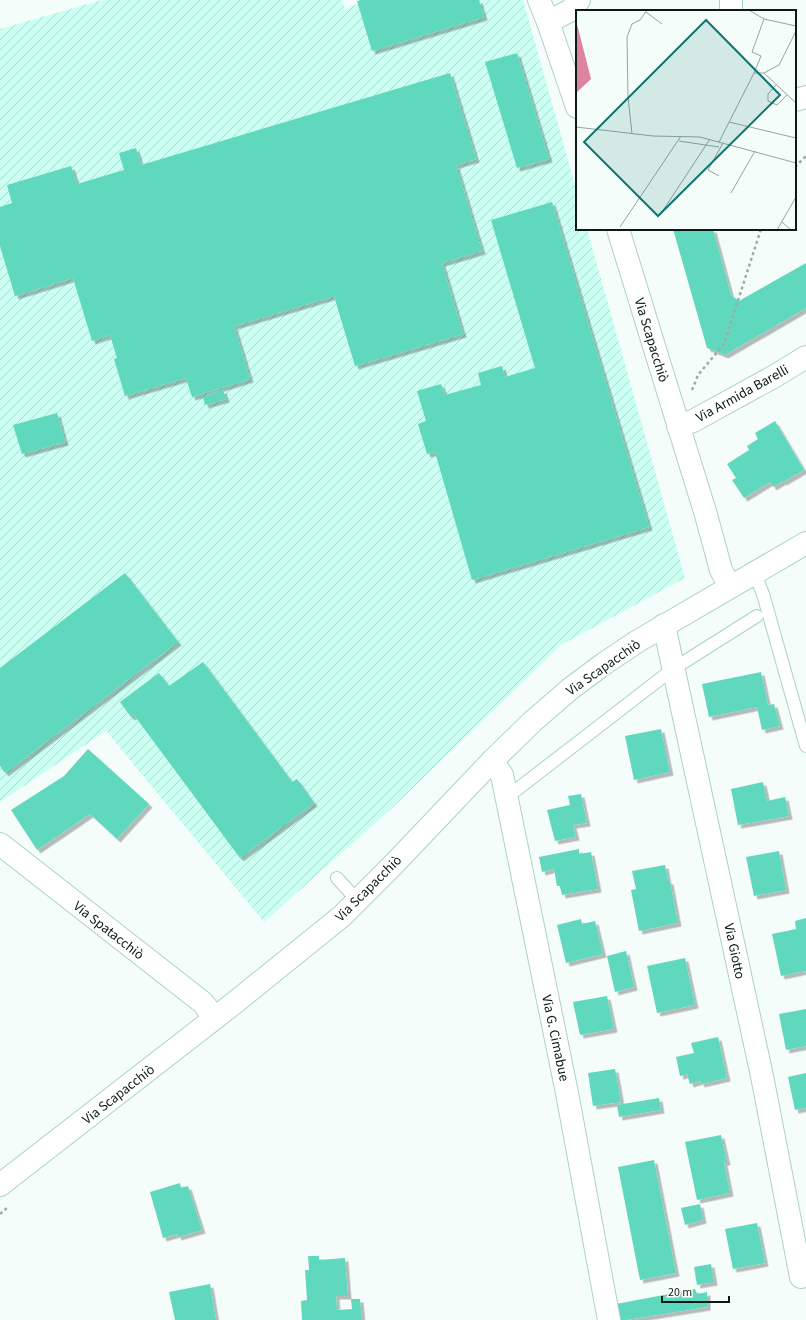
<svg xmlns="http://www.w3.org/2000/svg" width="806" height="1320" font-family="'Source Sans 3',sans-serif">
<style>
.industrial{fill:url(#industrial-furrows)}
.building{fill:#5fd8bd;filter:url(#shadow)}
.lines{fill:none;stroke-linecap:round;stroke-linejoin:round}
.service-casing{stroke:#a9d3c8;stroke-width:14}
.minor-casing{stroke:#a9d3c8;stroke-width:24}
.tertiary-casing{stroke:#a9d3c8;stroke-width:24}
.path{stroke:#a0aba8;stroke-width:2.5;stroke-dasharray:3 3;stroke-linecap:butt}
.service{stroke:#fff;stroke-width:12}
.minor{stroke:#fff;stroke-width:22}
.tertiary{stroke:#fff;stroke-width:22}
.labels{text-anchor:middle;stroke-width:3.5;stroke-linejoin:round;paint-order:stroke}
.street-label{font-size:14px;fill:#0a1b17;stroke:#fff}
.inset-road{fill:none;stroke:#97a3a0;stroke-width:1}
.view{fill:#0f766e;fill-opacity:0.15;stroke:#0f766e;stroke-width:2}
.inset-edge{fill:none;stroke:#0a1b17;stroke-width:2}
</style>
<defs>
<pattern id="industrial-furrows" width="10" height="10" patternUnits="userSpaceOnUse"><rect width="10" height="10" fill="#cafff1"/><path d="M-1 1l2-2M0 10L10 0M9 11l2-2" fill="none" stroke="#acdace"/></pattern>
<filter id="shadow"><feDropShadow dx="3.5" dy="3.5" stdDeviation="0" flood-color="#0004"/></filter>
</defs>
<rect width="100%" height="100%" fill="#f5fdfb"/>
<polygon class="industrial" points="102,0 342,0 345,10 364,0 523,0 577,192 577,229 587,229 685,578 561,645 391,809 264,922 106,731 0,802 0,29"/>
<g class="building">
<polygon points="361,0 479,0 484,17 372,51 357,1"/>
<polygon points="517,53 549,159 517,168 485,62"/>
<polygon points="450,73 476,159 456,165 482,251 442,263 463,334 355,366 334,296 234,326 250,379 192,397 186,378 125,396 114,359 117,358 110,335 92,341 73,278 15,296 0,246 0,207 12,203 7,185 71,166 77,184 124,170 119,153 136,148 141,165"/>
<polygon points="552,202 649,527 472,580 435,452 427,454 418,424 426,421 417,391 441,384 445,395 481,385 478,373 502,366 505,377 535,368 491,220"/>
<polygon points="673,229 713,229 731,295 739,301 806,263 806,308 725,355 707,348"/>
<polygon points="223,390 226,399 205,405 203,397"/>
<polygon points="57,413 65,442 22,454 13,425"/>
<polygon points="775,421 804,470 783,482 783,481 773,487 770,482 744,498 732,480 736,478 727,464 749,450 747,446 758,439 755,433"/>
<polygon points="125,573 178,642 5,773 0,766 0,668"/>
<polygon points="203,662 292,782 297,779 314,803 240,858 134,715 131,717 120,702 159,673 169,686"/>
<polygon points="761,672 768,705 774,704 780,726 762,730 757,707 709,717 702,684"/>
<polygon points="661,729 670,772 634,780 625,736"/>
<polygon points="88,749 149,804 117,839 90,814 37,850 11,810 64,776"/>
<polygon points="763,782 767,801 785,797 789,816 738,825 731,789"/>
<polygon points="581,794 587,823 573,825 576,837 555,841 547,810 570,805 568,796"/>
<polygon points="579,849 579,854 591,852 598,889 562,895 560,886 557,886 554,869 542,872 539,857"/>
<polygon points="779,851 786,890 754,896 746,857"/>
<polygon points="665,865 668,881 670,881 678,923 639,931 631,890 636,889 632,871"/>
<polygon points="806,918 806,975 805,971 781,976 772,934 796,929 795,921"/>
<polygon points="581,919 582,924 595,921 603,954 566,963 557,925"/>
<polygon points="626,951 634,987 615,992 607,956"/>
<polygon points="685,958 695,1005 657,1013 647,966"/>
<polygon points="607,996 614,1029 580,1035 573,1002"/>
<polygon points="806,1009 806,1046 786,1050 779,1014"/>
<polygon points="718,1037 727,1078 701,1084 700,1081 690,1084 687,1074 680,1076 676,1057 694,1053 691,1043"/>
<polygon points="615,1069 621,1102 593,1106 588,1073"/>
<polygon points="806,1073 806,1108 795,1110 788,1077"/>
<polygon points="659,1098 661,1110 619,1117 617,1105"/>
<polygon points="721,1135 727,1162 724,1162 730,1193 697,1200 685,1142"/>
<polygon points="654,1160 676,1273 640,1280 618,1167"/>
<polygon points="180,1183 181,1188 188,1186 202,1230 178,1237 177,1234 163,1238 150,1192"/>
<polygon points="700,1204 703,1220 685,1225 681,1208"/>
<polygon points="757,1223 765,1263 733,1269 725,1229"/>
<polygon points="308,1256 319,1256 319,1260 345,1258 348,1296 336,1296 337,1310 352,1309 351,1299 360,1299 362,1320 302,1320 301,1301 307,1300 305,1270 309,1270"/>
<polygon points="711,1264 714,1282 697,1285 694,1267"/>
<polygon points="210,1284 216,1320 175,1320 169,1292"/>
<polygon points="695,1289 697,1294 707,1292 707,1307 626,1320 614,1320 611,1305"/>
</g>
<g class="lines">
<defs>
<g id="service">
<polyline points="754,572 763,594 806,746"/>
<polyline points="506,798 673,669 757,616"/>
<polyline points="337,878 357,900"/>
</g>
<g id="minor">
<polyline points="539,0 548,22"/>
<polyline points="731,0 731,11"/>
<polyline points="795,100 806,97"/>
<polyline points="577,107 548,22 571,10 579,0"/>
<polyline points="618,229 706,515 721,570 730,587"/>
<polyline points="678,426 693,421 775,376 806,357"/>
<polyline points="664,625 762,1076 801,1277"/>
<polyline points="492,761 502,775 567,1093 609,1320"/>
<polyline points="0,844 202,1002 215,1018"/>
</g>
<polyline id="tertiary" points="0,1185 233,1004 342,916 393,865 492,761 532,722 570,689 605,663 638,641 806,543"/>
</defs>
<use href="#service" class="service-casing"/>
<use href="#minor" class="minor-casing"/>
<use href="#tertiary" class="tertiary-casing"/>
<g class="path">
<polyline points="795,167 806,156"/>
<polyline points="692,390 698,375 724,344 761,229"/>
<polyline points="0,1214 8,1207"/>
</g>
<use href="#service" class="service"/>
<use href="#minor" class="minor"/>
<use href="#tertiary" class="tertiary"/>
</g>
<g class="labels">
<g class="street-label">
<text transform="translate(652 340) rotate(73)" y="5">Via Scapacchiò</text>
<text transform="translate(742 393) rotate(-29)" y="5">Via Armida Barelli</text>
<text transform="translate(603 667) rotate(-35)" y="5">Via Scapacchiò</text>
<text transform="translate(368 888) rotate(-45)" y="5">Via Scapacchiò</text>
<text transform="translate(109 930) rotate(38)" y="5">Via Spatacchiò</text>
<text transform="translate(735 951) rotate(78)" y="5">Via Giotto</text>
<text transform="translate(556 1038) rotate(78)" y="5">Via G. Cimabue</text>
<text transform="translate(118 1094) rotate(-38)" y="5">Via Scapacchiò</text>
</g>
</g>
<g transform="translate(576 10)">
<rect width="220" height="220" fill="#f5fdfb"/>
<path d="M0,10l15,59 -15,14z" fill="#df849f"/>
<path class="inset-road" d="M173,0l15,9 32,7M70,2l16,12M178,63l7,-17 -9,-4 12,-33M188,63l32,30M200,75l-8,9v7l9,4 10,-10M153,112l67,16M0,117l77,9 47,1 96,26M56,124l-4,-37 -1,-60 5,-13 8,-4 7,-10M103,131l40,6M143,132l35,-69h10l15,-8 17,-34M143,166l-11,-6 15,-27M155,183l24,-42M86,202l48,-73M206,212l9,8M44,217l61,-91M201,220l19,-33"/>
<path class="view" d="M130,10l74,75 -122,121 -74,-74z"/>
<rect width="220" height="220" class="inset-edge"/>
</g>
<path d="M662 1296v6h67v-6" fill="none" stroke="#0a1b17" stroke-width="2"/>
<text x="668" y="1296" font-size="12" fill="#0a1b17" stroke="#ffffff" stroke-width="3" paint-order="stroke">20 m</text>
</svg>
